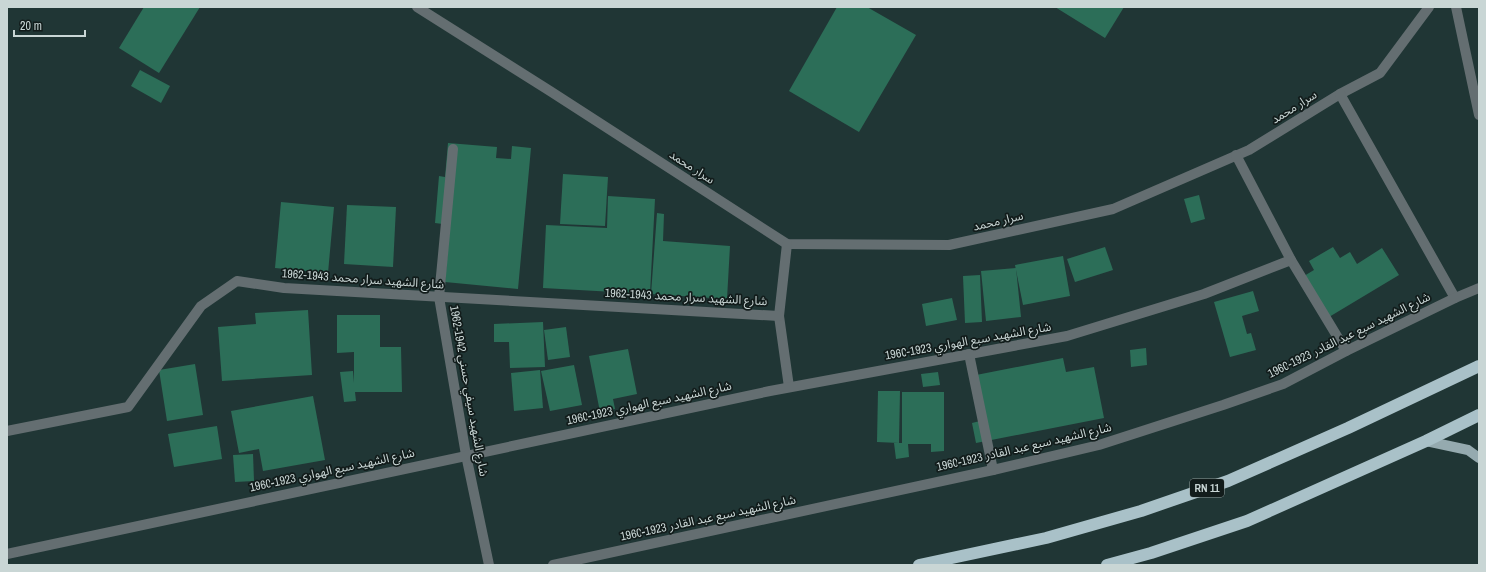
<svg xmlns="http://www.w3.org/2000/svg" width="1486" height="572" font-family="'Archivo Narrow','Noto Sans Arabic',sans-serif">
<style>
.building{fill:#2c6e58}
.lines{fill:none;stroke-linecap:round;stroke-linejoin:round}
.minor{stroke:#646e71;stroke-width:10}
.major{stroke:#95aaaf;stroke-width:10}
.highway{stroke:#a9c1c8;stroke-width:12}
.labels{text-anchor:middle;stroke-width:3.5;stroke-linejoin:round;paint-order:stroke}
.shield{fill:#121c1b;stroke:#929e9d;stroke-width:1}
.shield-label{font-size:11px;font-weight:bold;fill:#c9d6d5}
.street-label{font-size:12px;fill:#c9d6d5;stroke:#121c1b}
</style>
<rect width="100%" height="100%" fill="#203635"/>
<g class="building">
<polygon points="144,7 200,7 159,73 119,48"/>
<polygon points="837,7 867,7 916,35 859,132 789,91"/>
<polygon points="1055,7 1124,7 1105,38"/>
<polygon points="140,70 170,86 161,103 131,86"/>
<polygon points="448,143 497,147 496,158 511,159 512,146 531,148 518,289 445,282 450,225 435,223 439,176 445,177"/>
<polygon points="563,174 608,177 605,226 560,224"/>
<polygon points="1199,195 1205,219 1191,223 1184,199"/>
<polygon points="608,196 655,199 650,294 543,288 546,225 607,228"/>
<polygon points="281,202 334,207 328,273 275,268"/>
<polygon points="347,205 396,207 393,267 344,264"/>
<polygon points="657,213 664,214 663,241 730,246 727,299 651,294"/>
<polygon points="1105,247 1113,270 1075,282 1067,259"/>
<polygon points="1333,247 1340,258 1350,252 1357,264 1382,248 1399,275 1324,320 1299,279 1314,270 1309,261"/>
<polygon points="1063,256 1070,296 1023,305 1015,265"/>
<polygon points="1016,268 1021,317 986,321 981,271"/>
<polygon points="980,275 982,322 965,323 963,276"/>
<polygon points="1253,291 1259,311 1242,316 1247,334 1251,333 1256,350 1230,357 1214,302"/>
<polygon points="952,298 957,320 926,326 922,304"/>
<polygon points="308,310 312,375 222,381 218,327 256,324 255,313"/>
<polygon points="337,315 380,315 380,347 401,347 402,392 355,392 356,401 344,402 340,372 353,371 354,383 354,352 337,353"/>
<polygon points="543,322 545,367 510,368 509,342 494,342 494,324"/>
<polygon points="566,327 570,357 548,360 544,330"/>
<polygon points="1146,348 1147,365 1131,367 1130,350"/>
<polygon points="628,349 637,394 613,399 615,409 600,412 589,356"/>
<polygon points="1063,358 1066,372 1094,367 1104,418 976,443 972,423 980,421 971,376"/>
<polygon points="195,364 203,415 167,421 159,370"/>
<polygon points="574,365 582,405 550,411 541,371"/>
<polygon points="540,370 543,408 514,411 511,373"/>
<polygon points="938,372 940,385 923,387 921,374"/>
<polygon points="878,391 900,391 899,443 877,442"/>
<polygon points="902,392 944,392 944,451 931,452 931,444 908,444 909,457 896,459 894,443 902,443"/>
<polygon points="313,396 325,460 263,471 259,449 239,453 231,411"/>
<polygon points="217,426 222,459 174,467 168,434"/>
<polygon points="253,454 254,481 235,482 233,455"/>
</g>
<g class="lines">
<g class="minor">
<polyline points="417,7 550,91 787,244 949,245 1113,209 1249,150 1340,94 1380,73 1429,7"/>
<polyline points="1456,7 1479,115"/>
<polyline points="1340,94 1455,298"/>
<polyline points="453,149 439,297 466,455 489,565"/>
<polyline points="1236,155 1291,260 1346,351"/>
<polyline points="787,244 779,316 789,387"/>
<polyline points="969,354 993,470"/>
<polyline points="7,431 128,407 201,306 237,281 284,288 779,316"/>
<polyline points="7,554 770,391 1067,336 1204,294 1291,260"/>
<polyline points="553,565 993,470 1099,445 1223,405 1283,384 1346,351 1455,298 1479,288"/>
</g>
<polyline class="major" points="1426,441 1468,450 1479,458"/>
<g class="highway">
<polyline points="919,565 1046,538 1141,511 1228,481 1348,428 1479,366"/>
<polyline points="1107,565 1151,553 1247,521 1426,441 1479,415"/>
</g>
</g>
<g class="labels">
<rect class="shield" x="1190" y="479" width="34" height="18" rx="3"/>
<g class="shield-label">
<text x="1207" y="492">RN 11</text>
</g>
<g class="street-label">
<text transform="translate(1294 107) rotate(-32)" y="4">سرار محمد</text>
<text transform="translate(692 167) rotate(33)" y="4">سرار محمد</text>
<text transform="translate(998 221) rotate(-13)" y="4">سرار محمد</text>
<text transform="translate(363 279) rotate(4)" y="4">شارع الشهيد سرار محمد 1943-1962</text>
<text transform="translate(686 297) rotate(3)" y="4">شارع الشهيد سرار محمد 1943-1962</text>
<text transform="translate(1349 335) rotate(-26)" y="4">شارع الشهيد سبع عبد القادر 1923-1960</text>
<text transform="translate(968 341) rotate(-10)" y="4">شارع الشهيد سبع الهواري 1923-1960</text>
<text transform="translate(469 391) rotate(80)" y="4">شارع الشهيد سيفي حسني 1942-1962</text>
<text transform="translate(649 403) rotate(-12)" y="4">شارع الشهيد سبع الهواري 1923-1960</text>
<text transform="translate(1024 447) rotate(-13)" y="4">شارع الشهيد سبع عبد القادر 1923-1960</text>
<text transform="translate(332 470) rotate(-12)" y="4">شارع الشهيد سبع الهواري 1923-1960</text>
<text transform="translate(708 518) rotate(-12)" y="4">شارع الشهيد سبع عبد القادر 1923-1960</text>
</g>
</g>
<rect width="1486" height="572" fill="none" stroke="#c9d6d5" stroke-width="16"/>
<path d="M14 30v6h71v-6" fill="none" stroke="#c9d6d5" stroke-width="2"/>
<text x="20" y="30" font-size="12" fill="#c9d6d5" stroke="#121c1b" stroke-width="3" paint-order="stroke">20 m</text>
</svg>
